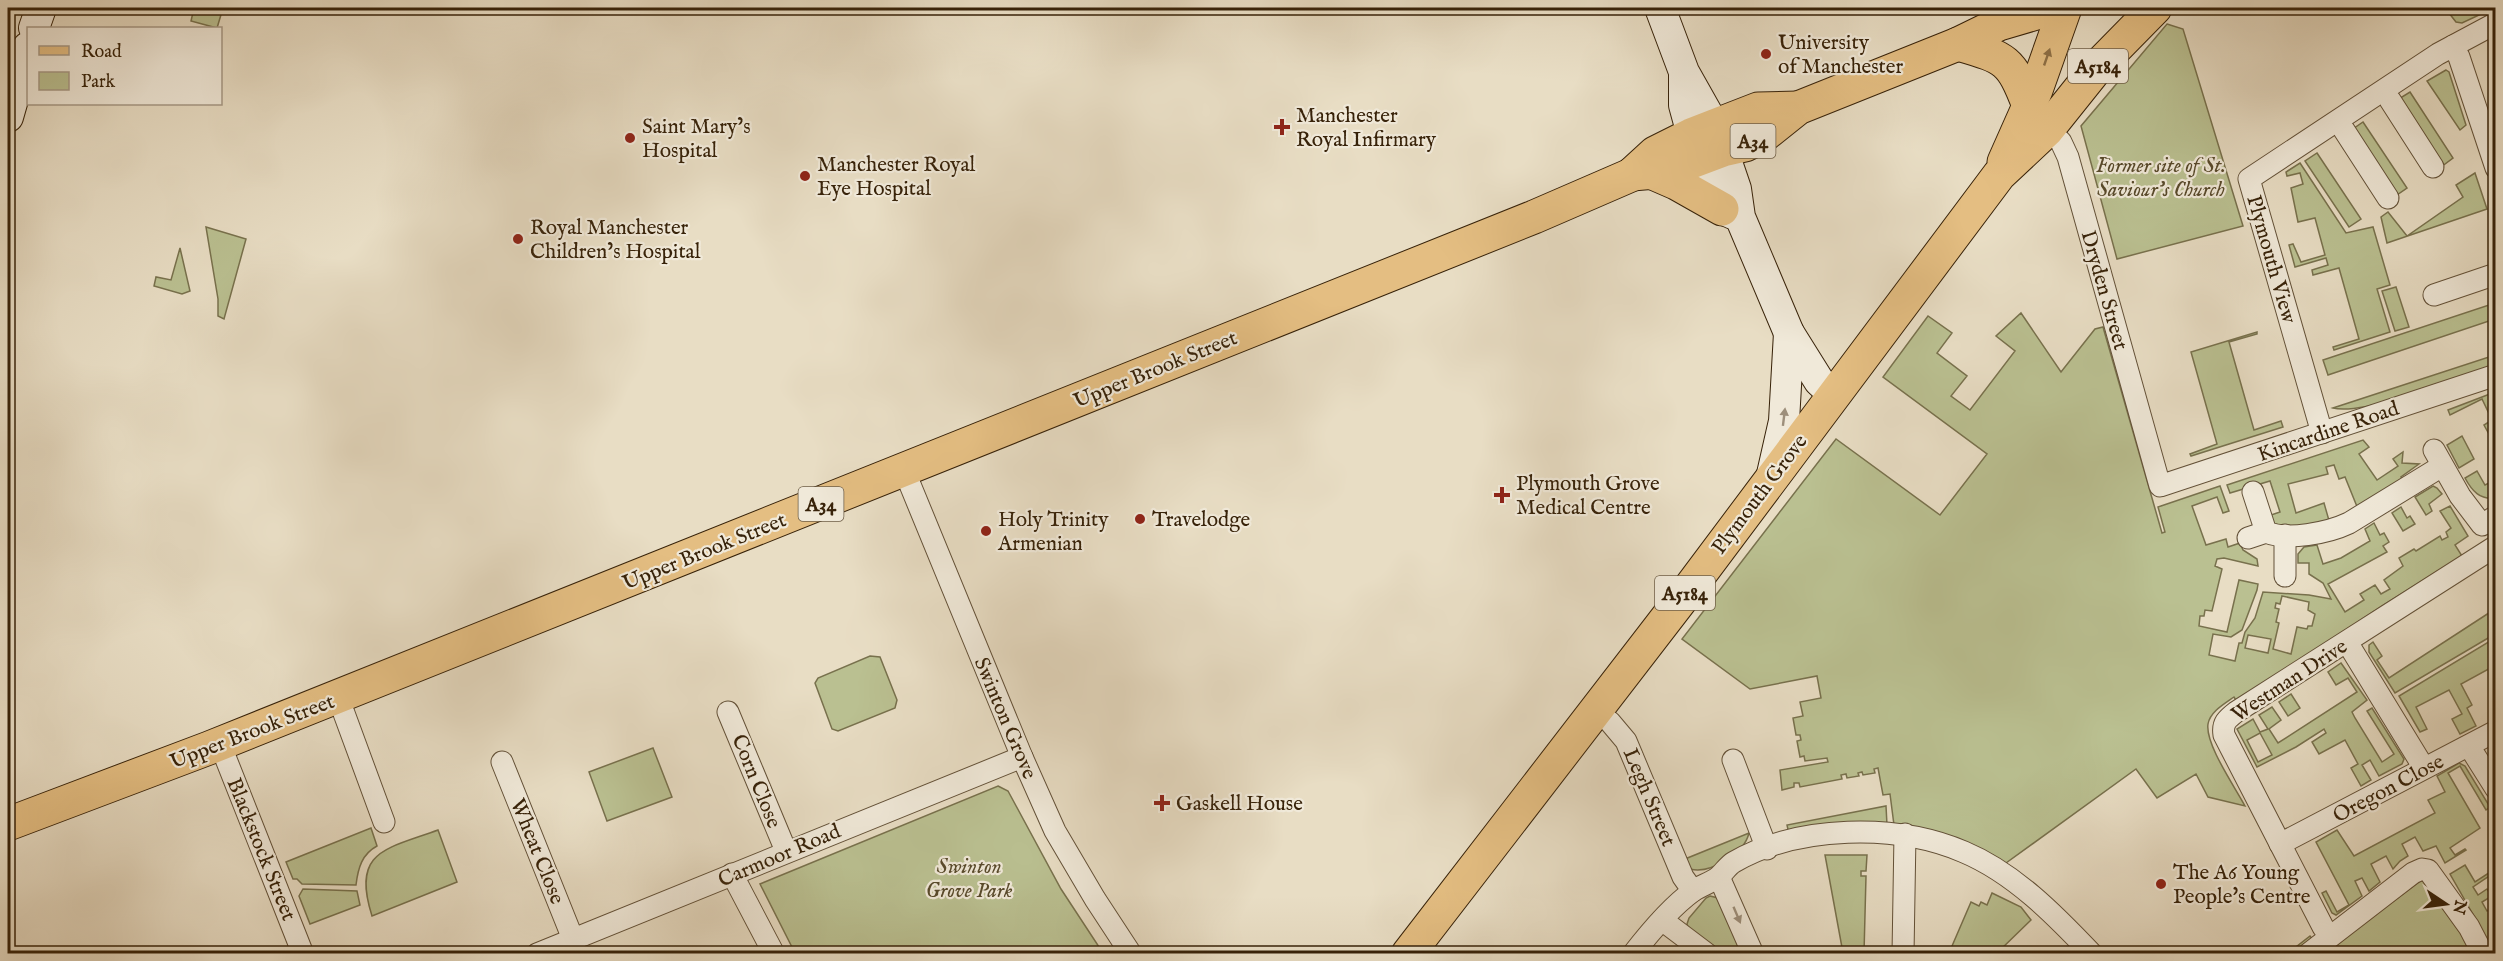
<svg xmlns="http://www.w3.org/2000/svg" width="2503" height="961" font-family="'IM FELL English',serif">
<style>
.green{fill:#bac091;stroke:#78714d;stroke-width:1.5;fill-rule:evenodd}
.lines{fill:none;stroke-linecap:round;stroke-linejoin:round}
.street-casing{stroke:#635138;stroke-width:23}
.secondary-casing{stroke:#372209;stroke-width:32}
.primary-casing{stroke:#372209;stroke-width:35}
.highway-casing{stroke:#372209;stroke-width:35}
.street{stroke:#f0e9d9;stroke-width:21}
.secondary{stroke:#f0e9d9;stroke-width:30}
.primary{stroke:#e4be82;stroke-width:33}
.highway{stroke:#e4be82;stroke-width:33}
.oneway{fill:#8e7046}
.oneway2{fill:#9d8f7b}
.poi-dot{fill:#8f2418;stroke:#f0e9d9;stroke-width:2}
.labels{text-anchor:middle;stroke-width:4.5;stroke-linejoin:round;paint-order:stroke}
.shield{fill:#f0e9d9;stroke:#6e5e47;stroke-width:1.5}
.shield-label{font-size:20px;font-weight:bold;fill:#372209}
.poi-label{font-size:21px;fill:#372209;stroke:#f0e9d9;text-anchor:start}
.park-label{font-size:21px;font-style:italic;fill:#584a2b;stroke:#f0e9d9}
.street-label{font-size:21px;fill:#372209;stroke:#f0e9d9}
</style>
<rect width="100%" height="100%" fill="#e8ddc4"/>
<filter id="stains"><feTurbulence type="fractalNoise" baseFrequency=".00333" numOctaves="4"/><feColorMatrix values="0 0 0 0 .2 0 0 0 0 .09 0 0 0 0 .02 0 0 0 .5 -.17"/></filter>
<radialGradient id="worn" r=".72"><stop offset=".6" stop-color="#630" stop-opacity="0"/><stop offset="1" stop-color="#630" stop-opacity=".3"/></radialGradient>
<g class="green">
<polygon points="194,8 223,8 217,28 191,21"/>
<polygon points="2445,8 2494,8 2462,23 2456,22"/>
<polygon points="2167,24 2183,29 2243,226 2117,259 2081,126"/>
<polygon points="2446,70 2449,72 2466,125 2460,130 2427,81"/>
<polygon points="2410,92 2453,158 2441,167 2397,100"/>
<polygon points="2363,122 2407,188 2394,197 2350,131"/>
<polygon points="2317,153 2361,219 2349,227 2305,161"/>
<polygon points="2300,163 2346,233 2373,227 2390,285 2377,289 2390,332 2334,350 2333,347 2359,339 2339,268 2313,275 2312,270 2328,265 2326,258 2295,267 2289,245 2293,244 2301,262 2325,255 2315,218 2298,222 2291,188 2303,184 2300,173 2287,176 2286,172"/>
<polygon points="2475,173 2487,209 2387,243 2381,217 2388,212 2407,236 2463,197 2456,185"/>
<polygon points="206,227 246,239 224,319 218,316 218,299"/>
<polygon points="180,248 190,291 182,294 154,286 156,277 171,280"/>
<polygon points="2396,287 2409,327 2395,331 2382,291"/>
<polygon points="2495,303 2495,319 2328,375 2323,360"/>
<path d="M2021,313l40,59 34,-43 8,-2 59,206 3,-1 -7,-25 62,-21 9,25 -6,2 -6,-16 -25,9 14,39 20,-6 2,8 12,-4 3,7 14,9 1,7 -34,-8 -7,1 -2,7 7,3 -10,42 -7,-1 -1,6h-4l-1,10 28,6 12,-52 19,4 -1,6 -15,40 -11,7 -18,-3 -4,21 26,6 4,-18h3l3,-11 10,-14 8,-26 46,3 22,4 -8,-16 -14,-9v-11h-11v-9l6,-7 13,-2 6,19 18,-6 29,-17 -5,-12 9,-6 6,12 4,-2 5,9 -6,4 4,6 -59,32 17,28 19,-12 -4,-6 15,-9 6,9 9,-5 -6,-9 19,-14 -4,-8 15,-9 2,2 24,-15 2,4 6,-3 -2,-5 5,-4 -11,-17 10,-5 18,30 -13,9 7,11 -80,50 -145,96 -3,-5c-10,7 -24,15 -26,27 -3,20 27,63 37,82l-37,-9 -12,-23 -39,24 -21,-29 -130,94 -112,-38 -4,-31 -7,1 -5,-27 -4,1 1,4 -12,2 -1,-3 -4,1 1,3 -12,2 -1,-4 -5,1 1,4 -42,8 -1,-4h-5v4l-12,3 -2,-20 48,-8 -1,-4 -22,3 -1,-5 -4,1 -3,-16 4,-1 -1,-5h-4l-3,-17 10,-2 -3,-14 21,-4 -4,-22 -67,13 -68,-50 154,-200 104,76 47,-61 -104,-77 45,-61 24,17 -15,20 30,23 -16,20 19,14 45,-59 -19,-15zM2282,596l27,6 -1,8 7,4 -3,12h-4l-1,3 -10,-2 -6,27 -18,-5 6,-26 -3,-1 3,-13 -4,-1 1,-5 4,1zM2248,635l23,4 -3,14 -23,-5z"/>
<polygon points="2257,332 2257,334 2229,342 2254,430 2281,421 2283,427 2191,456 2190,454 2217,444 2191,352"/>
<path d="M2495,355v10c-34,12 -131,51 -162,43z"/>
<polygon points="2495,392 2496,392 2495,445 2484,425 2492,420 2482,399 2450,415 2448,410"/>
<polygon points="2462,436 2474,459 2459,468 2447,445"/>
<polygon points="2363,440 2369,447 2359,454 2377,480 2398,466 2393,459 2403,452 2402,463 2419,464 2401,477 2404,481 2358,509 2345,477 2339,479 2334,465 2326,467 2328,474 2288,484 2296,513 2324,503 2330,524 2289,528 2272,523 2271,515 2280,512 2270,481 2230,493 2227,485"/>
<path d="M2477,471l8,14 10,-5v18c-15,2 -23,-7 -30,-20z"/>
<polygon points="2433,486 2437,488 2442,494 2429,504 2432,511 2426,515 2415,497"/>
<polygon points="2401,507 2407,518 2410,516 2415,524 2403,531 2392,513"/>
<polygon points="2495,609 2495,634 2395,693 2369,652 2369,645 2373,642 2382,656 2377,660 2389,678"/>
<polygon points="2495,638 2495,668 2494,666 2461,684 2472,705 2467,708 2476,726 2460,734 2452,719 2462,714 2449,690 2416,707 2427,729 2420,732 2399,696"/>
<polygon points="870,656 880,657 897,700 895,708 838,731 832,729 815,683 818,678"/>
<path d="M2341,663l26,37 -15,12 3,6 27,44 12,-8 -27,-43 5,-3 32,51 -2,5 -23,12 -9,-16 -8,5 9,15 -10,6 -10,-18 7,-4 -13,-24 -26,14 -7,-12 14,-9 -2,-4 -28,18 -39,20 -20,-38 16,-10 7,13 8,-3 -9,-14 13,-8 9,13 -12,9 9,14 79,-51 -9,-14 -12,7 -8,-13zM2260,733l12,22 -14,7 -11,-22z"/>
<polygon points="2291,694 2300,708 2288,716 2279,702"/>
<polygon points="653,748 672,797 607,821 589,772"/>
<polygon points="2459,763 2465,766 2490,807 2486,810 2460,766 2448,773 2480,828 2450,848 2455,855 2465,849 2466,850 2445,863 2436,846 2423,851 2415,837 2402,844 2408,856 2400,861 2393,869 2386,856 2371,864 2380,882 2369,891 2362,878 2355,881 2362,896 2336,915 2332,913 2322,893 2326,891 2337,912 2349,905 2316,842 2337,830 2354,856 2435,813 2428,800 2445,792 2437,776"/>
<polygon points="998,786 1008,791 1061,889 1103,953 795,953 760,884"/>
<polygon points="1886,806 1887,825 1789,834 1787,825"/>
<path d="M371,828l6,18c-15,8 -19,22 -21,39l-54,-1 -5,-5h-4l-7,-17z"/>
<path d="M438,830l19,52 -85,34c-21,-66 15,-67 66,-86z"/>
<path d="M1749,833c-5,21 -38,41 -59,36l-5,-10z"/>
<polygon points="1825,855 1867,855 1866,871 1861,871 1861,876 1866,876 1864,953 1843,953"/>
<polygon points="2465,865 2475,882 2495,869 2495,872 2473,887 2478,895 2487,889 2492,896 2482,902 2487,911 2495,906 2495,914 2490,918 2495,926 2495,938 2490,942 2495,953 2450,874"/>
<polygon points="2422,880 2475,953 2287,954 2310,936 2323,953"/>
<polygon points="303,889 357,891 360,905 310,924 299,896"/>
<polygon points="1992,893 2021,907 2031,920 1997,953 1949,953 1971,902 1979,906 1981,902 1987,905"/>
<polygon points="1710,896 1718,898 1746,953 1718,953 1689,931 1687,924 1689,918 1706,898"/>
</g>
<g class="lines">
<defs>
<g id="street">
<polyline points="2453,46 2459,57 2496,168"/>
<polyline points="2390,100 2433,167"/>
<polyline points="2040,121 2061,142 2068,157 2160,486 2496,375"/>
<polyline points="2344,130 2388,198"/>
<polyline points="2434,295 2496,274"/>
<polyline points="2322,433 2249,179 2438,54 2496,23"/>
<polyline points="2434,450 2460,496 2482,525 2496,516"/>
<polyline points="904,470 1022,757 1055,831 1095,899 1131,954"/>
<path d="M2253,492l13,40c21,9 62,1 83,-9l93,-57"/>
<polyline points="2248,538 2266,532"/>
<polyline points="2285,576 2285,535"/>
<polyline points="2347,642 2424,768"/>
<polyline points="338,697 384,822"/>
<polyline points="1596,711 1610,722 1626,741 1683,877 1693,891"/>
<polyline points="728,712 786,851"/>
<polyline points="220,744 303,954"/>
<polyline points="2469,746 2496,789"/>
<polyline points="1733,760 1767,849"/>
<polyline points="502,762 573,939"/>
<polyline points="2280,844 2496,731"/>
<polyline points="732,874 774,954"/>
<polyline points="1719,877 1753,954"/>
<polyline points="1662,920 1707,954"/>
<path d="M2330,936l-7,-9 -99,-192c-2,-12 3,-16 12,-23l260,-166"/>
<polyline points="537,954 1022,757"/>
<path d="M1633,954c17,-22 38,-47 60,-63 7,-5 17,-8 24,-13 6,-4 10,-12 17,-16 64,-37 163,-39 230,-10 50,21 91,63 128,102"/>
<polyline points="1903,954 1905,834"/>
<polyline points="2308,954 2413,873 2422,869 2428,870 2469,927 2483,954"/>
</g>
<g id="secondary">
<polyline points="1660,8 1684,72 1715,127 1736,189 1740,217 1789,333 1819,381 1834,395"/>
<polyline points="34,28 41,8"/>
<polyline points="1684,75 1684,105 1699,160 1722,209 1733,214"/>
<polyline points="8,117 28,47"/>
<polyline points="1772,474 1784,421 1789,333"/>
</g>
<g id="primary">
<path d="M1958,44c48,14 53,15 71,62"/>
<polyline points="2004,162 2036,90 2065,8"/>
<polyline points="1408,954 1680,601 1999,175 2047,130 2099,65 2155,8"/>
</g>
<g id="highway">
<polyline points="1653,173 1676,183 1722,209"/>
<polyline points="1632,174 1667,171 1723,150 1745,145 1763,136 1798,108 1958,44 1999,24 2053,8"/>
<polyline points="8,824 209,748 1534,217 1631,175 1655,153 1691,135 1758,109 1798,108"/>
</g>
</defs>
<use href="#street" class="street-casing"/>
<use href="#secondary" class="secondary-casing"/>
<use href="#primary" class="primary-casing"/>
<use href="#highway" class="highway-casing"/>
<use href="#street" class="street"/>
<use href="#secondary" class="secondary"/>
<use href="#primary" class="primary"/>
<use href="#highway" class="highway"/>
</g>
<defs><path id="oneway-solid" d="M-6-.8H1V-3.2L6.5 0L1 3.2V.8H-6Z" transform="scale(1.5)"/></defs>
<use class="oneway" href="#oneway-solid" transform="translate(2047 57) rotate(-71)"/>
<g class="oneway2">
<use href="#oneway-solid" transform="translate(1784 417) rotate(-83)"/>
<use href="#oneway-solid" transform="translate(1737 915) rotate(67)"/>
</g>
<g class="poi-dot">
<circle cx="1766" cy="54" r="6"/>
<path d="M1279 118h6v6h6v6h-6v6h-6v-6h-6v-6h6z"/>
<circle cx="630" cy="138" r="6"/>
<circle cx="805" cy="176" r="6"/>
<circle cx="518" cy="239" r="6"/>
<path d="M1499 486h6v6h6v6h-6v6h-6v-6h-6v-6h6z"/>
<circle cx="1140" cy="519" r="6"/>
<circle cx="986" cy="531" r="6"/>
<path d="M1159 794h6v6h6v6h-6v6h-6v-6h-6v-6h6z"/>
<circle cx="2161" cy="884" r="6"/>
</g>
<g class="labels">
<g class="shield">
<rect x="2068" y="49" width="60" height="34" rx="4.5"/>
<rect x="1730.5" y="124" width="45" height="34" rx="4.5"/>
<rect x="798.5" y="487" width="45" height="34" rx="4.5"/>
<rect x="1655" y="576" width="60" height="34" rx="4.5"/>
</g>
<g class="shield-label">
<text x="2098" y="73">A5184</text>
<text x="1753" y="148">A34</text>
<text x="821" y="511">A34</text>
<text x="1685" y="600">A5184</text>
</g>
<g class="poi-label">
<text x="1778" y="49">University<tspan x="1778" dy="24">of Manchester</tspan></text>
<text x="1296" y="122">Manchester<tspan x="1296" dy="24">Royal Infirmary</tspan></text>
<text x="642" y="133">Saint Mary’s<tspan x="642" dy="24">Hospital</tspan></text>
<text x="817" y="171">Manchester Royal<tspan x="817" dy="24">Eye Hospital</tspan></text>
<text x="530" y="234">Royal Manchester<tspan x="530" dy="24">Children’s Hospital</tspan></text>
<text x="1516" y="490">Plymouth Grove<tspan x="1516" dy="24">Medical Centre</tspan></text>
<text x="998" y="526">Holy Trinity<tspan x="998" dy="24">Armenian</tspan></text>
<text x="1152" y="526">Travelodge</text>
<text x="1176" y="810">Gaskell House</text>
<text x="2173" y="879">The A6 Young<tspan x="2173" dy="24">People's Centre</tspan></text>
</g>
<g class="park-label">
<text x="2161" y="172">Former site of St.<tspan x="2161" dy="24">Saviour's Church</tspan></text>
<text x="969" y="873">Swinton<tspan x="969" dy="24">Grove Park</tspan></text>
</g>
<g class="street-label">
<text transform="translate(2272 259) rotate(74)" y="7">Plymouth View</text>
<text transform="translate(2105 290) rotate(74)" y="7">Dryden Street</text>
<text transform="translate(1155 369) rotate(-22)" y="7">Upper Brook Street</text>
<text transform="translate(2328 431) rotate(-19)" y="7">Kincardine Road</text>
<text transform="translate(1759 494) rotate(-53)" y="7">Plymouth Grove</text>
<text transform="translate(704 551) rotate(-22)" y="7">Upper Brook Street</text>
<text transform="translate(2289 680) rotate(-33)" y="7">Westman Drive</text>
<text transform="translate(1006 718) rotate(67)" y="7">Swinton Grove</text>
<text transform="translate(252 731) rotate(-21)" y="7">Upper Brook Street</text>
<text transform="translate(757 781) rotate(68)" y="7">Corn Close</text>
<text transform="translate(2388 788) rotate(-28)" y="7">Oregon Close</text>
<text transform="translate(1650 797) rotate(67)" y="7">Legh Street</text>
<text transform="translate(262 849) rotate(68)" y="7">Blackstock Street</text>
<text transform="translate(538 851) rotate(68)" y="7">Wheat Close</text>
<text transform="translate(779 855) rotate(-23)" y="7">Carmoor Road</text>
</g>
</g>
<rect width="2503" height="961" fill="none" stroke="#e8ddc4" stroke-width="30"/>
<rect x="9" y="9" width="2485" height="943" fill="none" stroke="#372209" stroke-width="3"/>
<rect x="15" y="15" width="2473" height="931" fill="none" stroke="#372209" stroke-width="1.5"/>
<rect x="27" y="27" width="195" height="78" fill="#f0e9d9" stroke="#a69986" stroke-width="1.5"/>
<rect x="39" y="46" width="30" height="9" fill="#e4be82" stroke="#a69986" stroke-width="1.5"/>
<text x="81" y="57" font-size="18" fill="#372209">Road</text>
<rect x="39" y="72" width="30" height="18" fill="#bac091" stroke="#a69986" stroke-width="1.5"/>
<text x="81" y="87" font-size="18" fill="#372209">Park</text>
<g transform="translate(2446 904) rotate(103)" stroke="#f0e9d9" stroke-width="4.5" paint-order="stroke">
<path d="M0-4.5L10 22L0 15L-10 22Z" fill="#372209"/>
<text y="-9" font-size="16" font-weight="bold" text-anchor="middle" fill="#372209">N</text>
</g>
<rect width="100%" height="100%" filter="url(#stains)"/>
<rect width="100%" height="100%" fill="url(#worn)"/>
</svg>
